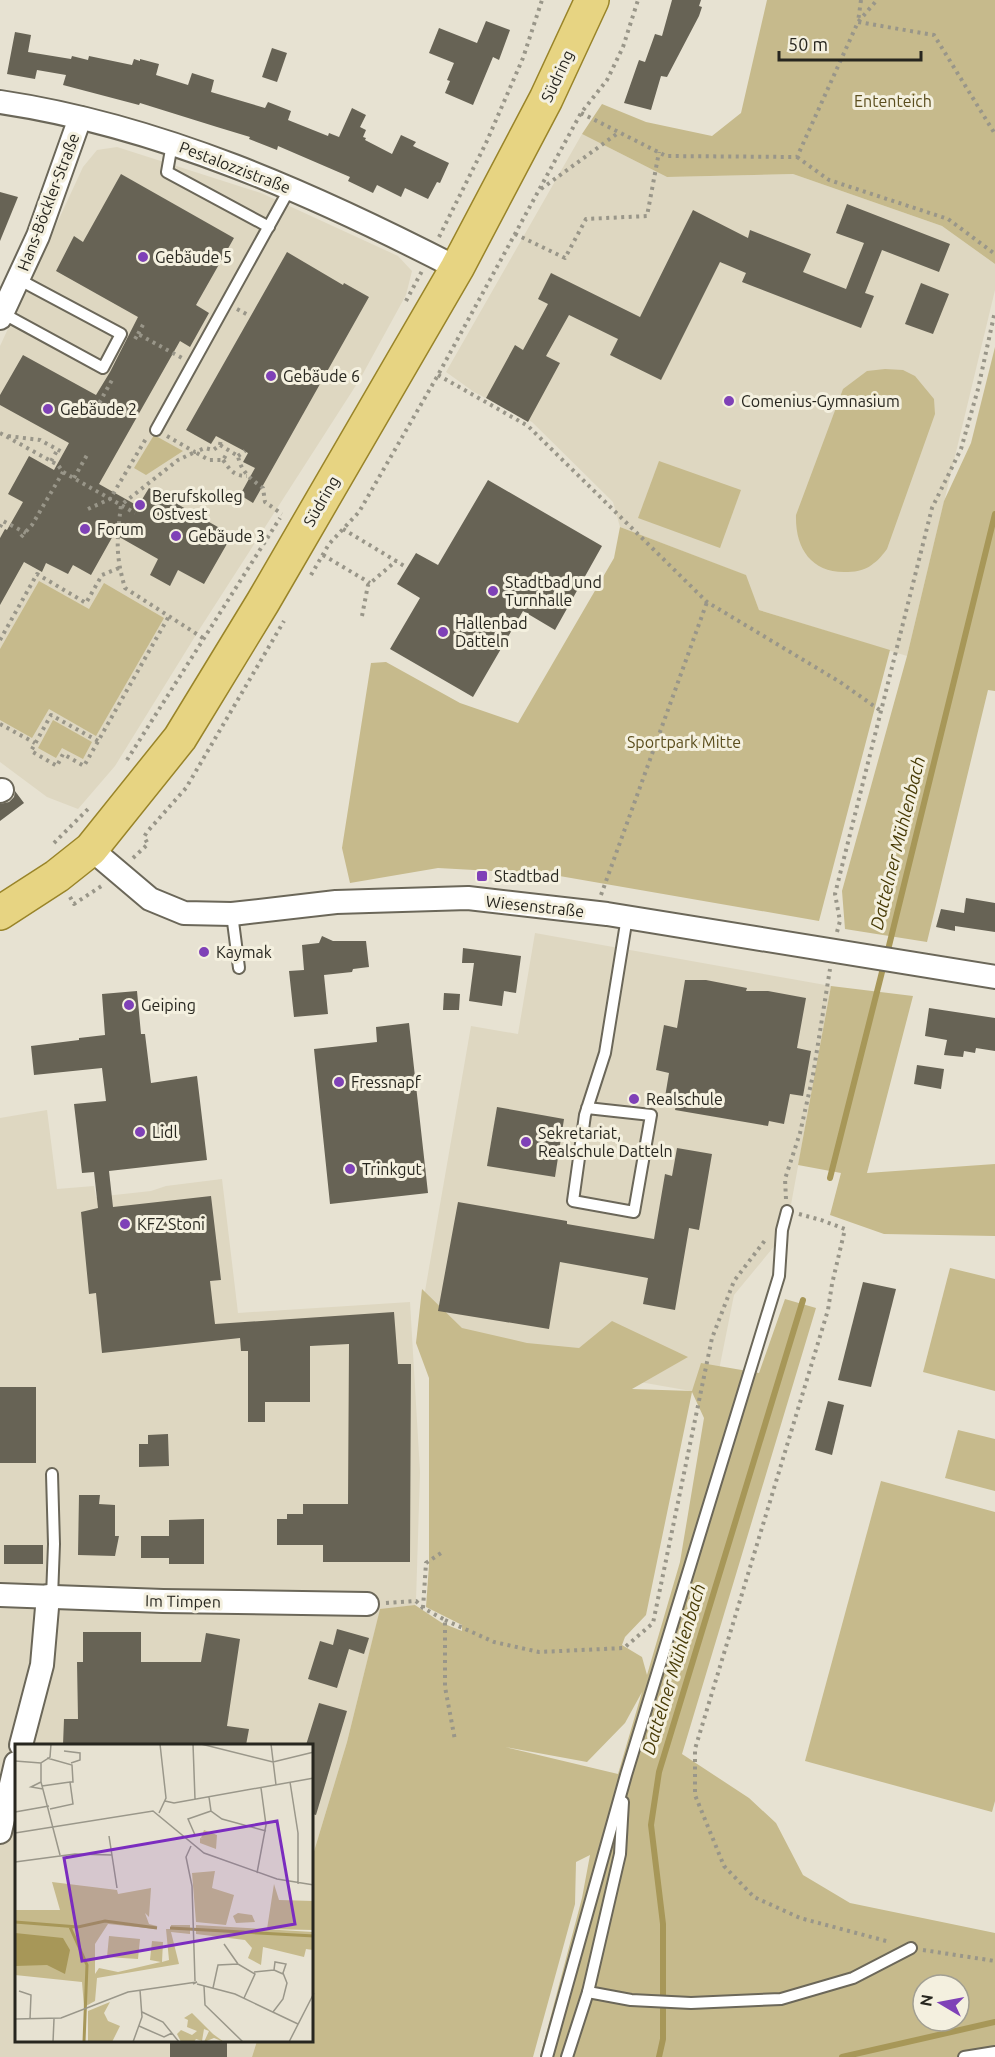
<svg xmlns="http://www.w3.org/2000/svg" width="995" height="2057" font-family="Ubuntu,sans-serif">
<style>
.built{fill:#ded7c1}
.green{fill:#c6ba8c;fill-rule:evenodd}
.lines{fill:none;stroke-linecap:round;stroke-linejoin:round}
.stream{stroke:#a79758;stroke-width:6}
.building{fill:#676355}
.service-casing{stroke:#6b6759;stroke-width:14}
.minor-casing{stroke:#6b6759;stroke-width:26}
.primary-casing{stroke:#998429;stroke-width:36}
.path{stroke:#999689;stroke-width:4;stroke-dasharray:3 4.5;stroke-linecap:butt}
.service{stroke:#fff;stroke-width:10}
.minor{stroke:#fff;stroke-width:22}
.primary{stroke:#e7d482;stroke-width:33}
.poi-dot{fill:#7f41b7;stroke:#f4f0df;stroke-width:2}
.labels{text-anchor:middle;stroke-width:6;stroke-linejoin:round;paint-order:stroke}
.street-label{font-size:16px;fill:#27261f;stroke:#f4f0df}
.park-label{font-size:16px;fill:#5b4e1e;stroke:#f4f0df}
.poi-label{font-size:16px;fill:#27261f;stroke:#f4f0df;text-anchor:start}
.water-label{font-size:18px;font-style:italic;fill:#473a05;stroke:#f4f0df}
.inset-river{fill:none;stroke:#a79758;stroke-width:3}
.inset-road{fill:none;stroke:#9a978a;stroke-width:1.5}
.view{fill:#7b2cbf;fill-opacity:0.15;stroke:#7b2cbf;stroke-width:3}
.inset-edge{fill:none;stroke:#27261f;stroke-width:3}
</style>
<rect width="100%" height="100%" fill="#e7e2d2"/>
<g class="built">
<polygon points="582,134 667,177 793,174 942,226 995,264 995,290 907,656 759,610 745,575 620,527 613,502 532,422 474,392 446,372"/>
<polygon points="117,147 261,193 398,256 412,271 406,295 360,379 199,630 115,766 78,809 47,797 0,762 0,346 83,167 97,150"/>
<polygon points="535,933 831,986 786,1232 734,1295 714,1395 416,1343 471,1026 518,1034"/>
<polygon points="47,1110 57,1189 94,1186 96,1197 151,1191 166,1186 222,1179 238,1313 410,1302 420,1472 416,1601 415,1605 380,1610 347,1742 312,1858 312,1745 16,1745 16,2040 257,2041 252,2057 0,2057 0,1118"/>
</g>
<g class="green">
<polygon points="767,0 995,0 995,264 942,226 793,174 667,177 582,134 602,104 646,122 712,136 741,113"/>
<polygon points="995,347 995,691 988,690 927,942 845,929 842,891 907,656 944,501 971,443"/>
<path d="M885,369l18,1 12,6 19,23 1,15 -48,135c-4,5 -8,11 -13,14 -6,6 -17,9 -26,9 -36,2 -53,-23 -52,-57l47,-126 24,-18z"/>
<polygon points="154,435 183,451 146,475 134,468"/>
<polygon points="659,461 741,490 720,548 638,518"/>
<polygon points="620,527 746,575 759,610 890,650 819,921 548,874 438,868 350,883 342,848 371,663 386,662 460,703 518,723 614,558"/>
<polygon points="39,581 89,609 104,583 164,618 96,736 49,709 32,738 0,720 0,649"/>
<polygon points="53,720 92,742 83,759 62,748 56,758 38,748"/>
<polygon points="831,986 913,996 867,1173 995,1164 995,1236 884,1234 830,1215 841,1173 798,1165"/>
<polygon points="950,1268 995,1279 995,1391 923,1372"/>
<path d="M422,1289l40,39 65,15 52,5 33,-27 76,36 -56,32 60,2 9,-28 58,10 26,-74 31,9 -134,446 67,44 27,25 27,52 47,28 145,30v124h-455l42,-159 8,-43 -14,7 -1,42 -42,153h-281l5,-16 55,-1v-182l35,-116 33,-133 35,-4 27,18 20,8v-6l-36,-18 3,-42v-187l-13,-35zM692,1392l12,26 -24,144 -33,113 -5,-18 -20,-12 3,-8 21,-22zM642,1692l-24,82 -113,-27 82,15 38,-39zM923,1985h36v36h-36z"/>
<polygon points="958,1430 995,1439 995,1491 945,1478"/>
<polygon points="881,1481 995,1512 995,1801 992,1812 805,1761"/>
</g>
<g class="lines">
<g class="stream">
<polyline points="887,954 995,514"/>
<polyline points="830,1178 884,964"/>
<polyline points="659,2057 663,2039 663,1924 651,1825 659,1772 803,1300"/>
<polyline points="842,2057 995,2022"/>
</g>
</g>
<g class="building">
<polygon points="672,0 701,0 699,6 702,7 699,16 667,77 661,76 651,110 624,103 639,60 645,62 655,34 662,36"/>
<polygon points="486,21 510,30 499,60 493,57 473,105 445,93 450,81 447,80 454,63 429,53 439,28 477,43"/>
<polygon points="15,32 31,35 28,52 71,59 72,56 88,60 89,56 132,65 134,59 140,61 140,59 159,64 156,75 188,85 192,73 214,80 211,92 265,108 268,102 291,111 288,120 328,136 329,133 339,137 352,108 366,115 360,127 366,130 363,137 366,138 365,140 392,154 401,135 416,142 413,146 449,163 440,183 437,182 428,199 405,188 401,197 377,185 373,193 348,181 350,177 278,146 277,150 249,139 250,137 217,127 140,103 139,105 63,85 66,75 37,70 35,79 7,74"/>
<polygon points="272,48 287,53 277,82 262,77"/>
<polygon points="121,174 234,238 196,305 209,313 190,347 180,341 99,484 138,506 149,488 232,535 204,584 178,570 170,586 150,575 158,559 114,534 91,575 73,565 68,574 46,563 42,572 24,562 0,605 0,538 5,529 7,530 23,502 8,494 29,456 54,470 69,443 0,405 0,395 23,355 96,395 110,372 138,317 56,271 74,236 83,242"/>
<polygon points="0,192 18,197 0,241"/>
<polygon points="847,204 950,244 939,272 882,250 865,293 874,296 861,328 742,282 746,273 720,262 661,380 610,355 618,339 569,315 546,356 560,363 528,422 486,398 515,345 523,350 548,304 538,299 551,273 640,317 693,210 748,238 750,230 811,254 803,272 846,289 864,243 836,233"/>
<polygon points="287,252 343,285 344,283 369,297 253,503 240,495 255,468 243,462 248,453 216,436 211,444 186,430"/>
<polygon points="921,283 949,294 933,334 905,324"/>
<polygon points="488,480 602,546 555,630 523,611 473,697 390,649 420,598 397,584 416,553 438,565"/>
<polygon points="15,791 24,803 0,821 0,804 9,802 14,797"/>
<polygon points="966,898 995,903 995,932 955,926 955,931 936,927 941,909 964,913"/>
<polygon points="322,936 333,941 366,941 369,967 353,969 352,972 324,975 328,1014 294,1017 289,971 304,970 302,945 319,943"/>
<polygon points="463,948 521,956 516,993 504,991 502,1006 469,1001 474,963 462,963"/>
<polygon points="685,980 706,980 747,988 746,991 768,991 806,998 797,1048 811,1051 803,1096 790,1094 784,1124 769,1121 768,1126 675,1110 676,1105 664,1103 669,1073 656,1070 664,1025 677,1028"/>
<polygon points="137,991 141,1034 145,1034 151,1083 197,1076 207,1160 109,1171 113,1207 211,1196 221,1280 210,1281 215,1324 394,1312 398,1364 411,1364 410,1562 323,1562 323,1545 277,1545 277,1519 287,1519 287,1514 303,1514 303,1504 348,1504 349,1344 310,1346 310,1402 265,1402 265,1422 248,1422 248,1351 241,1351 240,1338 102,1353 96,1293 89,1294 81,1212 98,1208 94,1172 82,1173 74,1104 106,1101 102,1068 34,1075 31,1046 79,1040 79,1038 105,1035 102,994"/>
<polygon points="444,993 460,994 459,1010 443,1010"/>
<polygon points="929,1008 995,1018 995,1051 976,1048 975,1053 964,1051 963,1057 944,1055 947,1040 925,1036"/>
<polygon points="409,1023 428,1193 330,1204 314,1049 377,1042 376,1027"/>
<polygon points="917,1065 944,1069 941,1089 914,1084"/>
<polygon points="497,1107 564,1119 555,1177 487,1166"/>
<polygon points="677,1148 712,1154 699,1230 689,1228 675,1310 643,1304 648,1278 560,1262 549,1329 438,1311 458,1202 567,1221 567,1224 654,1239 665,1174 672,1176"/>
<polygon points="863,1282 896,1289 871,1387 838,1380"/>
<rect x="0" y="1387" width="36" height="76"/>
<polygon points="828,1401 844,1405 832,1455 815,1450"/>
<polygon points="168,1434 169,1466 139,1467 139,1444 148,1444 148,1435"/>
<polygon points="79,1495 100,1495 99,1504 115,1505 115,1536 119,1536 115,1556 78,1555"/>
<polygon points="204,1519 204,1564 169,1564 169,1558 141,1558 141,1536 169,1536 169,1520"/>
<rect x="4" y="1545" width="39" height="19"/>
<polygon points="337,1629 369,1638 364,1654 349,1649 337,1688 308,1679 320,1641 333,1645"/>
<polygon points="83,1632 141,1632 141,1662 201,1662 206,1633 240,1639 227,1726 249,1729 246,1745 63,1745 64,1719 78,1719 77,1662 83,1662"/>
<polygon points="319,1703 347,1711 316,1815 312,1814 312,1745 306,1745"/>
<rect x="170" y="2040" width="57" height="17"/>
</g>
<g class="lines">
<defs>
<g id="service">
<polyline points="172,144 167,172 269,227"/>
<polyline points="2,313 103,368 121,334 18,279"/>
<polyline points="156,430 290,188"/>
<polyline points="232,914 239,968"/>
<polyline points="587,1108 651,1115 634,1212 573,1201 585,1115 605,1053 627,917"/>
<polyline points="52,1474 54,1544 52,1597"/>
<polyline points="623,1802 620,1854 588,1992 631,2000 691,2003 781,1999 853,1978 911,1948"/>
<polyline points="547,2057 626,1775 779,1276 782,1230 787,1211"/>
<polyline points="567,2057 588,1992"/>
<polyline points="964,2057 995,2052"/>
</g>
<g id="minor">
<path d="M0,102c161,24 313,92 457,166"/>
<polyline points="0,318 38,236 80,118"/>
<polyline points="0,791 2,790"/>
<polyline points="91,849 150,899 184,913 232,914 336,902 468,898 607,914 995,977"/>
<polyline points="0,1595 163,1601 367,1604"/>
<polyline points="21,1745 42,1665 48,1596"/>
<polyline points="0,1832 16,1763"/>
</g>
<polyline id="primary" points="0,913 57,876 91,849 180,738 263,602 457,268 546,99 592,0"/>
</defs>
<use href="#service" class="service-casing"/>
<use href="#minor" class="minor-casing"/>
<use href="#primary" class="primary-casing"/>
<g class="path">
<polyline points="861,0 858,22 934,35 995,134"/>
<polyline points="581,113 666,156 797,157 858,22 877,0"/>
<polyline points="797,157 829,180 948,219 995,254"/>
<polyline points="541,189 618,133"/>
<polyline points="515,234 565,258 586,219 647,216 659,152"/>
<polyline points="439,237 486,143 523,58 542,0"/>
<polyline points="406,301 422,271"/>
<polyline points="237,309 250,316"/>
<polyline points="138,334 145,321"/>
<polyline points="135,339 138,334 182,358"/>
<polyline points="438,375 528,426 707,602 840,682 881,711"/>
<polyline points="92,416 112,380"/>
<polyline points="0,433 58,465 63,472 135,513"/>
<polyline points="8,436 40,440 64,453"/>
<path d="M167,436l28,16 10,-4 8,2 7,-5 18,11c3,16 13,23 25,32l2,14 17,12"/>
<polyline points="220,445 221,438"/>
<polyline points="238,456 245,451"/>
<path d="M223,460c8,11 11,16 24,16"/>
<polyline points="51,461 58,449"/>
<polyline points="74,478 87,455"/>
<polyline points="88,509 110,499 147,437"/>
<polyline points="0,527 3,521 26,533"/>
<polyline points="343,529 406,567"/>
<polyline points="21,537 32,525 63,472"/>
<polyline points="323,555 370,583"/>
<polyline points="311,575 329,544 359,512 438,375 581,113 607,80 623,47 638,0"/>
<polyline points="362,616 368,585 396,561"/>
<path d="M203,638l-78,-50c-10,-34 -8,-49 -4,-83l57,-45 17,-8 14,8h14l3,-5"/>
<polyline points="0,640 37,574 86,603 102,575 119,568"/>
<polyline points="0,724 35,743"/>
<polyline points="98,741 51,715 31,751 57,766 63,754 84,766 169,616"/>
<polyline points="127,760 280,518"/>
<polyline points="54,843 89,808"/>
<polyline points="133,858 148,844 144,837 147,832 186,788 284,621"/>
<polyline points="601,895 707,602"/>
<polyline points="70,897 74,904 103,885"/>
<polyline points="837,932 840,921 835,894 932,508 961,449 978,389 995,311"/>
<polyline points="786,1199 785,1179 800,1133 813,1075 830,969"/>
<polyline points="799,1214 821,1220 845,1229 832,1284 828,1310 695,1749 695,1795 724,1866 754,1897 800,1918 890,1942"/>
<polyline points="386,1603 416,1601 423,1608 445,1620 445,1687 455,1740"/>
<polyline points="423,1608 426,1563 444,1551"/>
<polyline points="445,1620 494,1642 539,1652 624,1648 653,1623 712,1338 734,1281 766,1239"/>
<polyline points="923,1950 995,1961"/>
</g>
<use href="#service" class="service"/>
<use href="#minor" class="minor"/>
<use href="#primary" class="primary"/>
</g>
<g class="poi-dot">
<circle cx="143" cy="257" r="6"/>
<circle cx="271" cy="376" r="6"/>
<circle cx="729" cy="401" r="6"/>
<circle cx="48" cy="409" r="6"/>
<circle cx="140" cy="505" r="6"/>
<circle cx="85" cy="529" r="6"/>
<circle cx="176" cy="536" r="6"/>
<circle cx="493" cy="591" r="6"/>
<circle cx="443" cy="632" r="6"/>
<rect x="476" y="870" width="12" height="12" rx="3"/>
<circle cx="204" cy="952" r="6"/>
<circle cx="129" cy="1005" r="6"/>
<circle cx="339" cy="1082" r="6"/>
<circle cx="634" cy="1099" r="6"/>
<circle cx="140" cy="1132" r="6"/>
<circle cx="526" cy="1142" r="6"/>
<circle cx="350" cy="1169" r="6"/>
<circle cx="125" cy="1224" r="6"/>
</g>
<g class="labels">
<g class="street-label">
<text transform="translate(557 76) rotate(-65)" y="6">Südring</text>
<text transform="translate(235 167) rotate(21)" y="6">Pestalozzistraße</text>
<text transform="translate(48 202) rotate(-69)" y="6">Hans-Böckler-Straße</text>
<text transform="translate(321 501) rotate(-60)" y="6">Südring</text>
<text transform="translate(535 906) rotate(6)" y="6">Wiesenstraße</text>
<text transform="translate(183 1601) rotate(1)" y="6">Im Timpen</text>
</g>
<g class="park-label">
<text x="893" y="107">Ententeich</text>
<text x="684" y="748">Sportpark Mitte</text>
</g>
<g class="poi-label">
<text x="155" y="263">Gebäude 5</text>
<text x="283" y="382">Gebäude 6</text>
<text x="741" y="407">Comenius-Gymnasium</text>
<text x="60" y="415">Gebäude 2</text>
<text x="152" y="502">Berufskolleg<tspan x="152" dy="18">Ostvest</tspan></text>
<text x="97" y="535">Forum</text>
<text x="188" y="542">Gebäude 3</text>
<text x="505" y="588">Stadtbad und<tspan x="505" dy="18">Turnhalle</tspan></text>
<text x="455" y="629">Hallenbad<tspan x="455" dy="18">Datteln</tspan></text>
<text x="494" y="882">Stadtbad</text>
<text x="216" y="958">Kaymak</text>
<text x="141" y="1011">Geiping</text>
<text x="351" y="1088">Fressnapf</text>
<text x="646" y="1105">Realschule</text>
<text x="152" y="1138">Lidl</text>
<text x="538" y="1139">Sekretariat,<tspan x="538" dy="18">Realschule Datteln</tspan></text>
<text x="362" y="1175">Trinkgut</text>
<text x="137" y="1230">KFZ Stoni</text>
</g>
<g class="water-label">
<text transform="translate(898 843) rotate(-76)" y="6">Dattelner Mühlenbach</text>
<text transform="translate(674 1669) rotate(-73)" y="6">Dattelner Mühlenbach</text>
</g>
</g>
<g transform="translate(15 1744)">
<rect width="298" height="298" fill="#e7e2d2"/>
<path d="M189,86l13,5 -1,14 -16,-6v-5l4,1 -3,-1zM200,127l-3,17 22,7 -8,30 -30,-3 -4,-49zM37,138l65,8 1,4 33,-6 -2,29 -4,-4 4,11 8,2 -1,3 -48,-5 -13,20v30l4,-6 19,4 43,-10 -11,-2 2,-19 11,1 -1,20 7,-2 -3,-31h5v-4h19v9l-19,-2 8,32 -82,14 -2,23 -11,6 -2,-25 -67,-7v-65h45zM259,140l5,16 34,1v29l-46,-1zM223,169l14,2 3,7 -19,1 -3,-7zM181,181l117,7v18l-7,-1 -2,8 -41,-10 -2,18 -13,-7 4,-10 -7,-8 -49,-6zM94,192l31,3 -2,20 -31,-2zM95,258l-6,11 4,8 12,5 -8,16h-24v-31zM177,269l21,21 11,8 -10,-4 -10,4 5,-11 -5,-2 -2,12 -6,-2 -2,3h-13l-4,-8 4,-4 11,5 5,-4 -10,-4 1,-7 -4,-2z" fill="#c6ba8c"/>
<path d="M0,189l48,5 7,12 -5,24 -18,-9 -32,1z" fill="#a79758"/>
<path class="inset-river" d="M0,178l63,5 27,-6 52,7M55,183l17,38 -3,77M155,184l144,8"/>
<path class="inset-road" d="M36,0l-1,13 -9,6v19l19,73M178,0l2,55M186,0l72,18 41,-10M256,0l5,41M49,7l16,2v7l-9,3M32,14l25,7 1,17h-3l3,22 -23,5M0,17l26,2M26,38l-10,5 12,2M275,38l8,51v51M27,42l28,-4M194,53l2,14 11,8 44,12M150,57l9,2 140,-25M0,68l34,-6M144,69l7,-15 -6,-54M0,89l138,-22 51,42 73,26 37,6M180,91l-7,-16 23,-8M94,92l8,52M176,102l-5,11 6,29 3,95M0,118l60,-8 37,1M242,129l9,-48 -5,-37M209,200l14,20M239,228l20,-2M182,240l38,10 63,30M189,242l1,19 38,37M198,244l5,-23 20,-1 17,10 -11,24M4,247l12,4 -1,24M127,268l21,10 16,20M258,268l10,-13 4,-16 -4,-10 3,-9 -11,-2 -1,8 9,4M0,275l46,-1 67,-26 69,-10 -4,2M124,282l25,11 8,-4M38,298l1,-23M118,298l9,-25 -2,-27M274,298l25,-49"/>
<path class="view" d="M262,77l18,103 -213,37 -18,-103z"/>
<rect width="298" height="298" class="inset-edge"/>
</g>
<g transform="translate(941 2003) rotate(280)"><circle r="28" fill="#f4f0df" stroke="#a29f92" stroke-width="1.5"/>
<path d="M0-4.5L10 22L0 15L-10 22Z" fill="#7f41b7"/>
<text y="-9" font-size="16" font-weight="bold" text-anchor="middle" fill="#27261f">N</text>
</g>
<path d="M779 51v9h142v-9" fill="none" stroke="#27261f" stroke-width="3"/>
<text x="788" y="51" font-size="18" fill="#27261f" stroke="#f4f0df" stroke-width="4.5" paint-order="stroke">50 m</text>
</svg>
